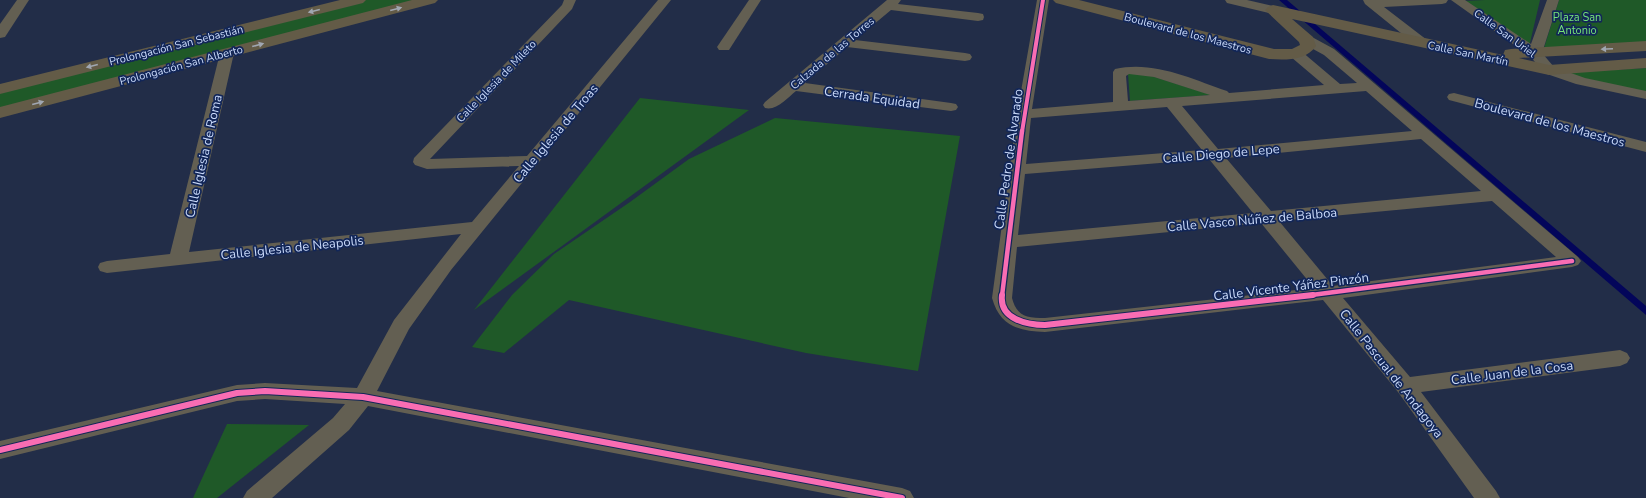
<svg xmlns="http://www.w3.org/2000/svg" width="1646" height="498" font-family="'Nunito Sans',sans-serif">
<style>
.green{fill:#1f5928}
.water{fill:#03055a}
.lines{fill:none;stroke-linecap:round;stroke-linejoin:round}
.street{fill:#635f52;fill-rule:evenodd}
.secondary{fill:#635b47;fill-rule:evenodd}
.cycleway-far2-casing{stroke:#122658;stroke-width:6}
.cycleway-far1-casing{stroke:#122658;stroke-width:7}
.cycleway-casing{stroke:#122658;stroke-width:8}
.cycleway-far2{stroke:#f96db3;stroke-width:4}
.cycleway-far1{stroke:#f96db3;stroke-width:4.5}
.cycleway{stroke:#f96db3;stroke-width:6}
.oneway{fill:#a0a7b2}
.labels{text-anchor:middle;stroke-width:3.5;stroke-linejoin:round;paint-order:stroke}
.far-park-label{font-size:11px;fill:#75e378;stroke:#122658}
.far-street-label{font-size:11px;fill:#c9d9f9;stroke:#122658}
.street-label{font-size:13px;fill:#c9d9f9;stroke:#122658}
</style>
<rect width="100%" height="100%" fill="#222d48"/>
<g class="green">
<polygon points="363,0 423,0 0,110 0,92"/>
<polygon points="1485,0 1540,0 1529,47 1462,1"/>
<polygon points="1559,0 1646,0 1646,42 1544,48"/>
<polygon points="1646,68 1646,93 1562,73"/>
<polygon points="1128,74 1145,74 1212,95 1130,101"/>
<polygon points="640,98 749,110 474,310"/>
<polygon points="775,118 960,136 918,371 806,353 569,300 504,353 472,347 512,295 554,254 630,202 689,159"/>
<polygon points="227,424 309,425 217,498 193,498"/>
</g>
<polygon class="water" points="1279,0 1287,0 1646,306 1646,315"/>
<g class="lines">
<g class="street">
<polygon points="17,0 29,0 5,37 0,38 0,24"/>
<polygon points="564,0 576,0 572,9 430,159 527,156 658,0 671,0 451,270 409,329 377,391 902,488 910,491 914,498 849,498 368,406 349,430 272,498 243,498 247,491 333,418 345,404 265,399 237,401 0,459 0,441 237,385 265,383 357,388 394,320 461,234 107,273 100,271 98,267 100,263 107,261 170,254 220,53 222,50 232,50 234,53 189,252 472,222 519,166 427,169 415,165 413,162 414,158 562,5"/>
<polygon points="749,0 761,0 729,50 719,50 717,47"/>
<path d="M887,0h14l-3,4 80,9 5,1 1,3 -1,3 -5,1 -87,-11 -36,30 110,13 5,1 2,3 -2,3 -5,1 -118,-14 -42,36 146,20 5,1 2,3 -2,3 -5,1 -155,-20c-9,7 -19,20 -31,17l-2,-3 2,-3z"/>
<path d="M1037,0h12l-17,109 81,-7v-30l2,-3c38,-9 77,10 112,22l2,2 95,-8 -33,-28 -2,-3 2,-3h10l39,33 17,-1 -33,-28 -22,-12 -2,-3 2,-3h10l22,12 244,208 3,4 -3,4 -6,2 -229,31 67,79 210,-27 7,3 3,5 -3,5 -7,3 -199,26 75,99 4,7h-26l-76,-106 -75,-92 -278,32c-27,-1 -45,-6 -53,-34l25,-184zM1129,74l25,3 56,18 -82,6 -2,-25zM1366,91l46,40 -194,18 -36,-43zM1167,107l35,43 -176,14 5,-46zM1421,139l60,52 -210,20 -45,-53zM1209,159l44,54 -235,22 7,-61zM1492,201l64,56 -223,29 -54,-65zM1261,223l53,65 -269,30c-18,0 -28,-1 -33,-20l5,-51z"/>
<polygon points="1225,0 1247,0 1277,7 1279,10 1277,13 1273,14 1227,3"/>
<polygon points="1363,0 1448,0 1446,3 1442,4 1384,7 1427,40 1429,43 1427,46 1417,46 1365,4"/>
<polygon points="1451,0 1465,0 1531,44 1547,0 1559,0 1542,53 1554,67 1585,78 1646,91 1646,99 1576,84 1544,73 1530,56"/>
<polygon points="1454,93 1646,142 1646,152 1449,100 1447,97 1449,94"/>
</g>
<g class="secondary">
<polygon points="340,0 366,0 363,3 0,94 0,84"/>
<polygon points="412,0 438,0 435,3 0,118 0,107"/>
<path d="M1053,0h26l195,49h18l8,-4 -1,-3 -34,-32 3,-3 5,-2 230,50 2,-5 6,-1 135,-8v10l-127,7 30,7 97,-7v10l-97,7 -257,-56 21,18 3,9c-10,15 -31,14 -47,13l-213,-56z"/>
</g>
<defs>
<polyline id="cycleway-far2" points="1022,132 1043,0"/>
<g id="cycleway-far1">
<polyline points="1002,296 1022,131"/>
<polyline points="1304,296 1572,261"/>
</g>
<g id="cycleway">
<path d="M1002,295c-3,24 25,30 43,30l268,-30"/>
<polyline points="0,450 237,393 265,391 363,397 902,498"/>
</g>
</defs>
<use href="#cycleway-far2" class="cycleway-far2-casing"/>
<use href="#cycleway-far1" class="cycleway-far1-casing"/>
<use href="#cycleway" class="cycleway-casing"/>
<use href="#cycleway-far2" class="cycleway-far2"/>
<use href="#cycleway-far1" class="cycleway-far1"/>
<use href="#cycleway" class="cycleway"/>
</g>
<defs><path id="oneway-solid" d="M-6-.8H1V-3.2L6.5 0L1 3.2V.8H-6Z"/></defs>
<g class="oneway">
<use href="#oneway-solid" transform="translate(396 9) rotate(-15)"/>
<use href="#oneway-solid" transform="translate(314 11) rotate(166)"/>
<use href="#oneway-solid" transform="translate(258 45) rotate(-15)"/>
<use href="#oneway-solid" transform="translate(1607 49) rotate(177)"/>
<use href="#oneway-solid" transform="translate(92 66) rotate(166)"/>
<use href="#oneway-solid" transform="translate(38 103) rotate(-15)"/>
</g>
<g class="labels">
<g class="far-park-label">
<text x="1577" y="21">Plaza San<tspan x="1577" dy="13">Antonio</tspan></text>
</g>
<g class="far-street-label">
<text transform="translate(1188 33) rotate(15)" y="4">Boulevard de los Maestros</text>
<text transform="translate(1505 33) rotate(36)" y="4">Calle San Uriel</text>
<text transform="translate(176 45) rotate(-14)" y="4">Prolongación San Sebastián</text>
<text transform="translate(832 53) rotate(-40)" y="4">Calzada de las Torres</text>
<text transform="translate(1468 53) rotate(12)" y="4">Calle San Martín</text>
<text transform="translate(181 65) rotate(-15)" y="4">Prolongación San Alberto</text>
<text transform="translate(496 81) rotate(-46)" y="4">Calle Iglesia de Mileto</text>
</g>
<g class="street-label">
<text transform="translate(872 97) rotate(8)" y="5">Cerrada Equidad</text>
<text transform="translate(1550 122) rotate(15)" y="5">Boulevard de los Maestros</text>
<text transform="translate(555 133) rotate(-50)" y="5">Calle Iglesia de Troas</text>
<text transform="translate(1221 153) rotate(-5)" y="5">Calle Diego de Lepe</text>
<text transform="translate(203 156) rotate(-77)" y="5">Calle Iglesia de Roma</text>
<text transform="translate(1008 159) rotate(-82)" y="5">Calle Pedro de Alvarado</text>
<text transform="translate(1252 219) rotate(-5)" y="5">Calle Vasco Núñez de Balboa</text>
<text transform="translate(292 247) rotate(-6)" y="5">Calle Iglesia de Neapolis</text>
<text transform="translate(1291 286) rotate(-7)" y="5">Calle Vicente Yáñez Pinzón</text>
<text transform="translate(1512 372) rotate(-7)" y="5">Calle Juan de la Cosa</text>
<text transform="translate(1392 373) rotate(52)" y="5">Calle Pascual de Andagoya</text>
</g>
</g>
</svg>
